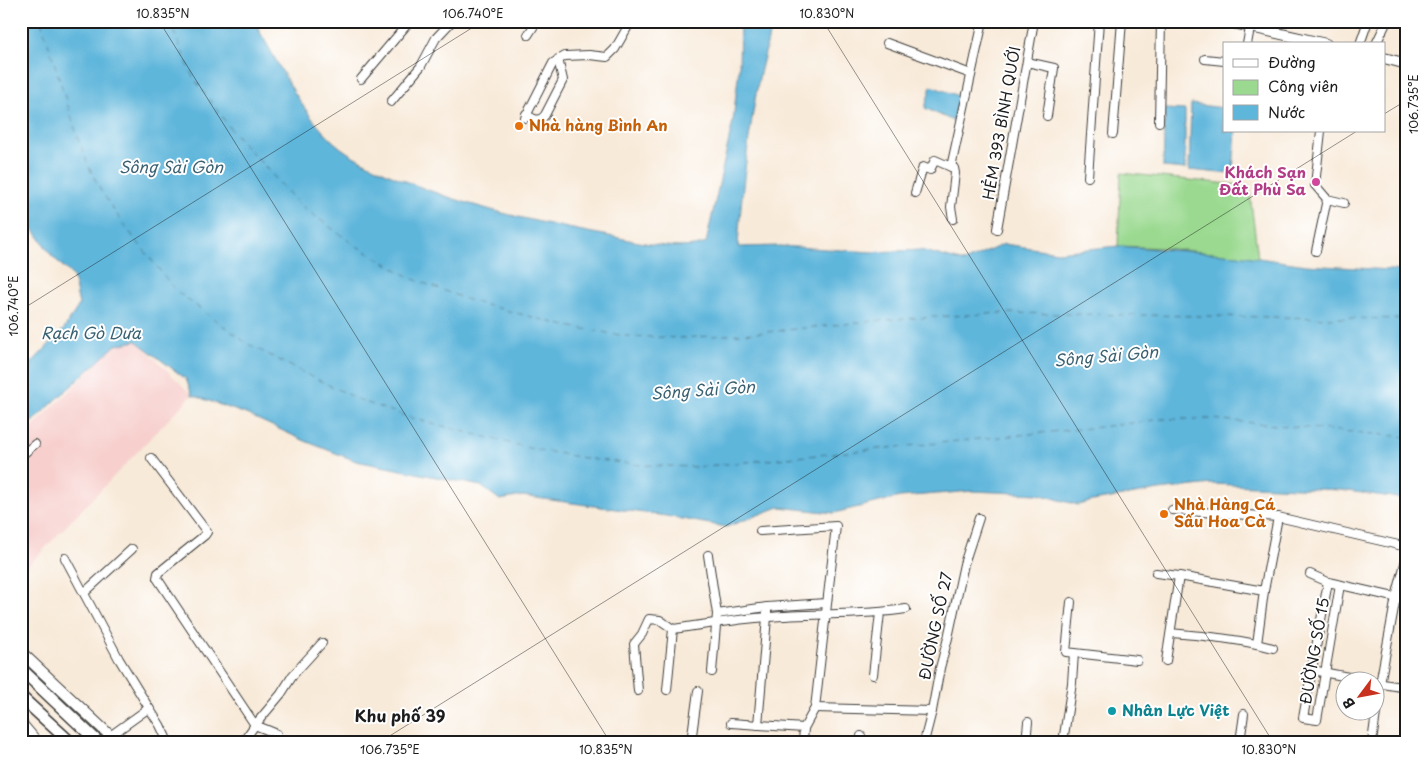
<svg xmlns="http://www.w3.org/2000/svg" width="1428" height="763" font-family="'Playpen Sans',sans-serif">
<style>
.built{fill:#f7d0ce}
.green{fill:#9ad98f;stroke:#5b7a56}
.water{fill:#5eb6db;stroke:#3d697c}
.lines{fill:none;stroke-linecap:round;stroke-linejoin:round}
.ferry{stroke:#3a6172;stroke-width:1;stroke-dasharray:6 5;stroke-linecap:butt}
.minor-casing{stroke:#3d3b38;stroke-width:10}
.major-casing{stroke:#3d3b38;stroke-width:12}
.highway-casing{stroke:#3d3b38;stroke-width:14}
.minor{stroke:#fff;stroke-width:8}
.major{stroke:#fff;stroke-width:10}
.highway{stroke:#fff;stroke-width:11}
.ticks{fill:none;stroke:#1c1c1c;stroke-width:1;stroke-opacity:0.45}
.food-dot{fill:#e8710a;stroke:#fff;stroke-width:2}
.hotel-dot{fill:#d1479c;stroke:#fff;stroke-width:2}
.culture-dot{fill:#0f9aa8;stroke:#fff;stroke-width:2}
.labels{text-anchor:middle;stroke-width:4;stroke-linejoin:round;paint-order:stroke}
.street-label{font-size:15px;fill:#1c1c1c;stroke:#fff}
.food-label{font-size:15px;font-weight:bold;fill:#c56008;stroke:#fff;text-anchor:start}
.hotel-label{font-size:15px;font-weight:bold;fill:#b23c85;stroke:#fff;text-anchor:end}
.culture-label{font-size:15px;font-weight:bold;fill:#0d838f;stroke:#fff;text-anchor:start}
.water-label{font-size:16px;font-style:italic;fill:#3a6172;stroke:#fff}
.neighbourhood-label{font-size:16px;font-weight:bold;fill:#1c1c1c;stroke:#fff}
.neatline{fill:none;stroke:#1c1c1c;stroke-width:2}
.ticks-label{font-size:12px;text-anchor:middle;fill:#1c1c1c}
</style>
<rect width="100%" height="100%" fill="#fff"/>
<filter id="ink" filterUnits="userSpaceOnUse"><feTurbulence type="fractalNoise" baseFrequency=".02" numOctaves="2"/><feDisplacementMap in="SourceGraphic" scale="10" xChannelSelector="R" yChannelSelector="G"/><feConvolveMatrix kernelMatrix="1 2 1 2 8 2 1 2 1" color-interpolation-filters="sRGB"/></filter>
<filter id="wash" filterUnits="userSpaceOnUse"><feTurbulence type="fractalNoise" baseFrequency=".0096" numOctaves="4" result="noise"/><feDisplacementMap in="SourceGraphic" scale="20" xChannelSelector="R" yChannelSelector="G"/><feGaussianBlur stdDeviation="1.12" result="paint"/><feColorMatrix in="noise" values="0 0 0 0 0 0 0 0 0 0 0 0 0 0 0 0 0 1.4 0 .05"/><feComposite in="paint" operator="in"/></filter>
<g filter="url(#wash)">
<rect width="100%" height="100%" fill="#f8ead9"/>
<polygon class="built" points="137,341 192,395 21,573 21,439 115,345"/>
<polygon class="green" points="1121,173 1249,186 1258,258 1164,248 1118,246"/>
<g class="water">
<path d="M21,21h234l6,13c22,37 41,80 74,109 16,14 34,21 52,30 70,32 147,49 222,63 27,5 72,17 97,7l27,-122 6,-53 1,-47h31c-2,20 -8,38 -12,57 -10,53 -18,115 -21,169l43,-1 91,6 49,-2 43,12 40,-18 54,8 60,-6 120,9 68,10 101,6v228l-67,-9 -128,-6 -53,6 -66,11 -15,4 -40,-11 -65,-3 -73,6 -66,16 -55,-6 -53,20 -60,-11 -144,-20 -22,4 -19,-14 -125,-25 -51,-20 -59,-27 -54,-19 -6,-16 -50,-38 -20,4 -95,87v-58l43,-45 15,-24 -6,-29 -21,-20 -23,-33 -8,-16z"/>
<polygon points="931,86 959,96 953,121 925,108"/>
<polygon points="1191,104 1224,108 1224,131 1236,131 1233,170 1230,174 1189,170"/>
<polygon points="1165,109 1185,110 1185,169 1163,167"/>
</g>
<g class="lines">
<g class="ferry">
<polyline points="41,21 79,141 88,165 101,191 124,225 176,291 248,344 308,375 362,401 411,418 533,449 590,459 641,465 696,467 1100,427 1162,419 1211,419 1407,437"/>
<polyline points="169,21 193,77 233,132 299,204 353,244 413,279 471,301 566,326 626,336 681,338 756,333 883,320 1002,313 1407,319"/>
</g>
</g>
</g>
<g filter="url(#ink)">
<g class="lines">
<defs>
<g id="minor">
<polyline points="528,35 537,21"/>
<polyline points="887,43 971,74"/>
<polyline points="1247,44 1250,28"/>
<polyline points="1360,44 1368,21"/>
<polyline points="1376,44 1387,21"/>
<polyline points="1205,59 1224,61"/>
<polyline points="1027,62 1054,68 1047,116"/>
<polyline points="361,79 410,21"/>
<polyline points="391,102 421,66 436,38 452,21"/>
<path d="M526,114c7,5 13,9 19,1l18,-35 -5,-21"/>
<polyline points="525,118 553,63 565,56 589,55 607,57 615,49 631,21"/>
<polyline points="1159,122 1161,21"/>
<polyline points="1113,134 1122,21"/>
<polyline points="951,167 954,168 955,173 951,207 953,219"/>
<polyline points="1088,177 1099,21"/>
<polyline points="915,193 923,167 930,170 935,160 951,167 983,21"/>
<polyline points="1327,199 1344,203"/>
<polyline points="997,229 1034,21"/>
<polyline points="1316,251 1327,199 1315,185 1321,131"/>
<polyline points="21,456 35,444"/>
<polyline points="151,458 207,532 205,535 158,573 157,578 255,725 277,734"/>
<polyline points="1172,510 1278,517 1407,547"/>
<polyline points="760,531 836,526 815,708 804,728 803,742"/>
<polyline points="708,555 717,614 712,672"/>
<polyline points="65,558 119,659 149,708 110,736"/>
<polyline points="1156,573 1179,576 1264,591"/>
<polyline points="1310,574 1328,582 1407,600"/>
<polyline points="1328,582 1303,718 1317,720 1340,585"/>
<polyline points="84,593 132,549"/>
<polyline points="1071,602 1066,652 1137,660"/>
<polyline points="717,614 767,607 826,603"/>
<path d="M1171,633c34,3 69,6 102,15"/>
<polyline points="1257,644 1264,591 1278,517"/>
<polyline points="1166,661 1179,576"/>
<polyline points="1312,670 1364,680"/>
<polyline points="873,675 880,613"/>
<polyline points="1377,683 1407,688"/>
<polyline points="667,690 673,629"/>
<path d="M638,691l-4,-47 8,-10 7,-15 11,1 13,9c31,-4 63,-10 95,-12 46,-4 92,-1 138,-8"/>
<polyline points="149,708 160,725 168,742"/>
<polyline points="815,708 932,711"/>
<polyline points="731,723 804,728"/>
<polyline points="758,725 767,617 767,607"/>
<polyline points="243,742 255,725 281,694 293,675 322,643"/>
<polyline points="691,742 698,691"/>
<polyline points="860,742 861,736"/>
<polyline points="924,742 932,711 940,668 948,638 964,564 979,518"/>
<polyline points="1026,742 1028,722"/>
<polyline points="1063,742 1072,683 1074,653"/>
<polyline points="1240,742 1244,714"/>
<polyline points="1372,742 1380,684 1396,597 1407,556"/>
</g>
<g id="major">
<polyline points="1224,21 1326,44"/>
<polyline points="1384,58 1407,64"/>
<polyline points="21,652 117,742"/>
<polyline points="21,723 37,742"/>
</g>
<g id="highway">
<polyline points="21,669 98,742"/>
<polyline points="21,697 70,742"/>
</g>
</defs>
<use href="#minor" class="minor-casing"/>
<use href="#major" class="major-casing"/>
<use href="#highway" class="highway-casing"/>
<use href="#minor" class="minor"/>
<use href="#major" class="major"/>
<use href="#highway" class="highway"/>
</g>
</g>
<path class="ticks" d="M159,21l451,721M823,21l450,721M1384,114l23,-14M21,310l462,-289M380,742l977,-611"/>
<g class="food-dot">
<circle cx="519" cy="126" r="5"/>
<circle cx="1164" cy="514" r="5"/>
</g>
<circle class="hotel-dot" cx="1316" cy="182" r="5"/>
<circle class="culture-dot" cx="1112" cy="711" r="5"/>
<g class="labels">
<g class="street-label">
<text transform="translate(1002 123) rotate(-80)" y="5">HẺM 393 BÌNH QUỚI</text>
<text transform="translate(936 626) rotate(-78)" y="5">ĐƯỜNG SỐ 27</text>
<text transform="translate(1315 651) rotate(-80)" y="5">ĐƯỜNG SỐ 15</text>
</g>
<g class="food-label">
<text x="529" y="131">Nhà hàng Bình An</text>
<text x="1174" y="510">Nhà Hàng Cá<tspan x="1174" dy="17">Sấu Hoa Cà</tspan></text>
</g>
<g class="hotel-label">
<text x="1306" y="178">Khách Sạn<tspan x="1306" dy="17">Đất Phù Sa</tspan></text>
</g>
<g class="culture-label">
<text x="1122" y="716">Nhân Lực Việt</text>
</g>
<g class="water-label">
<text x="171" y="173">Sông Sài Gòn</text>
<text x="91" y="339">Rạch Gò Dưa</text>
<text transform="translate(1106 356) rotate(-5)" y="6">Sông Sài Gòn</text>
<text transform="translate(703 390) rotate(-4)" y="6">Sông Sài Gòn</text>
</g>
<g class="neighbourhood-label">
<text x="400" y="722">Khu phố 39</text>
</g>
</g>
<rect width="1428" height="763" fill="none" stroke="#fff" stroke-width="55"/>
<rect x="1223" y="42" width="162" height="90" fill="#ffffff" stroke="#a4a4a4"/>
<rect x="1233" y="59" width="25" height="8" fill="#ffffff" stroke="#a4a4a4"/>
<text x="1268" y="68" font-size="15" fill="#1c1c1c">Đường</text>
<rect x="1233" y="80" width="25" height="15" fill="#9ad98f" stroke="#a4a4a4"/>
<text x="1268" y="92" font-size="15" fill="#1c1c1c">Công viên</text>
<rect x="1233" y="105" width="25" height="15" fill="#5eb6db" stroke="#a4a4a4"/>
<text x="1268" y="118" font-size="15" fill="#1c1c1c">Nước</text>
<g transform="translate(1360 696) rotate(238)"><circle r="24" fill="#ffffff" stroke="#a4a4a4"/>
<path d="M0-4L9 19L0 12L-9 19Z" fill="#c8321e"/>
<text y="-8" font-size="14" font-weight="bold" text-anchor="middle" fill="#1c1c1c">B</text>
</g>
<rect x="28" y="28" width="1372" height="708" class="neatline"/>
<g class="ticks-label">
<text x="163" y="18">10.835°N</text>
<text x="473" y="18">106.740°E</text>
<text x="827" y="18">10.830°N</text>
<text transform="translate(1414 104) rotate(-90)" y="4">106.735°E</text>
<text transform="translate(14 306) rotate(-90)" y="4">106.740°E</text>
<text x="390" y="754">106.735°E</text>
<text x="606" y="754">10.835°N</text>
<text x="1269" y="754">10.830°N</text>
</g>
</svg>
